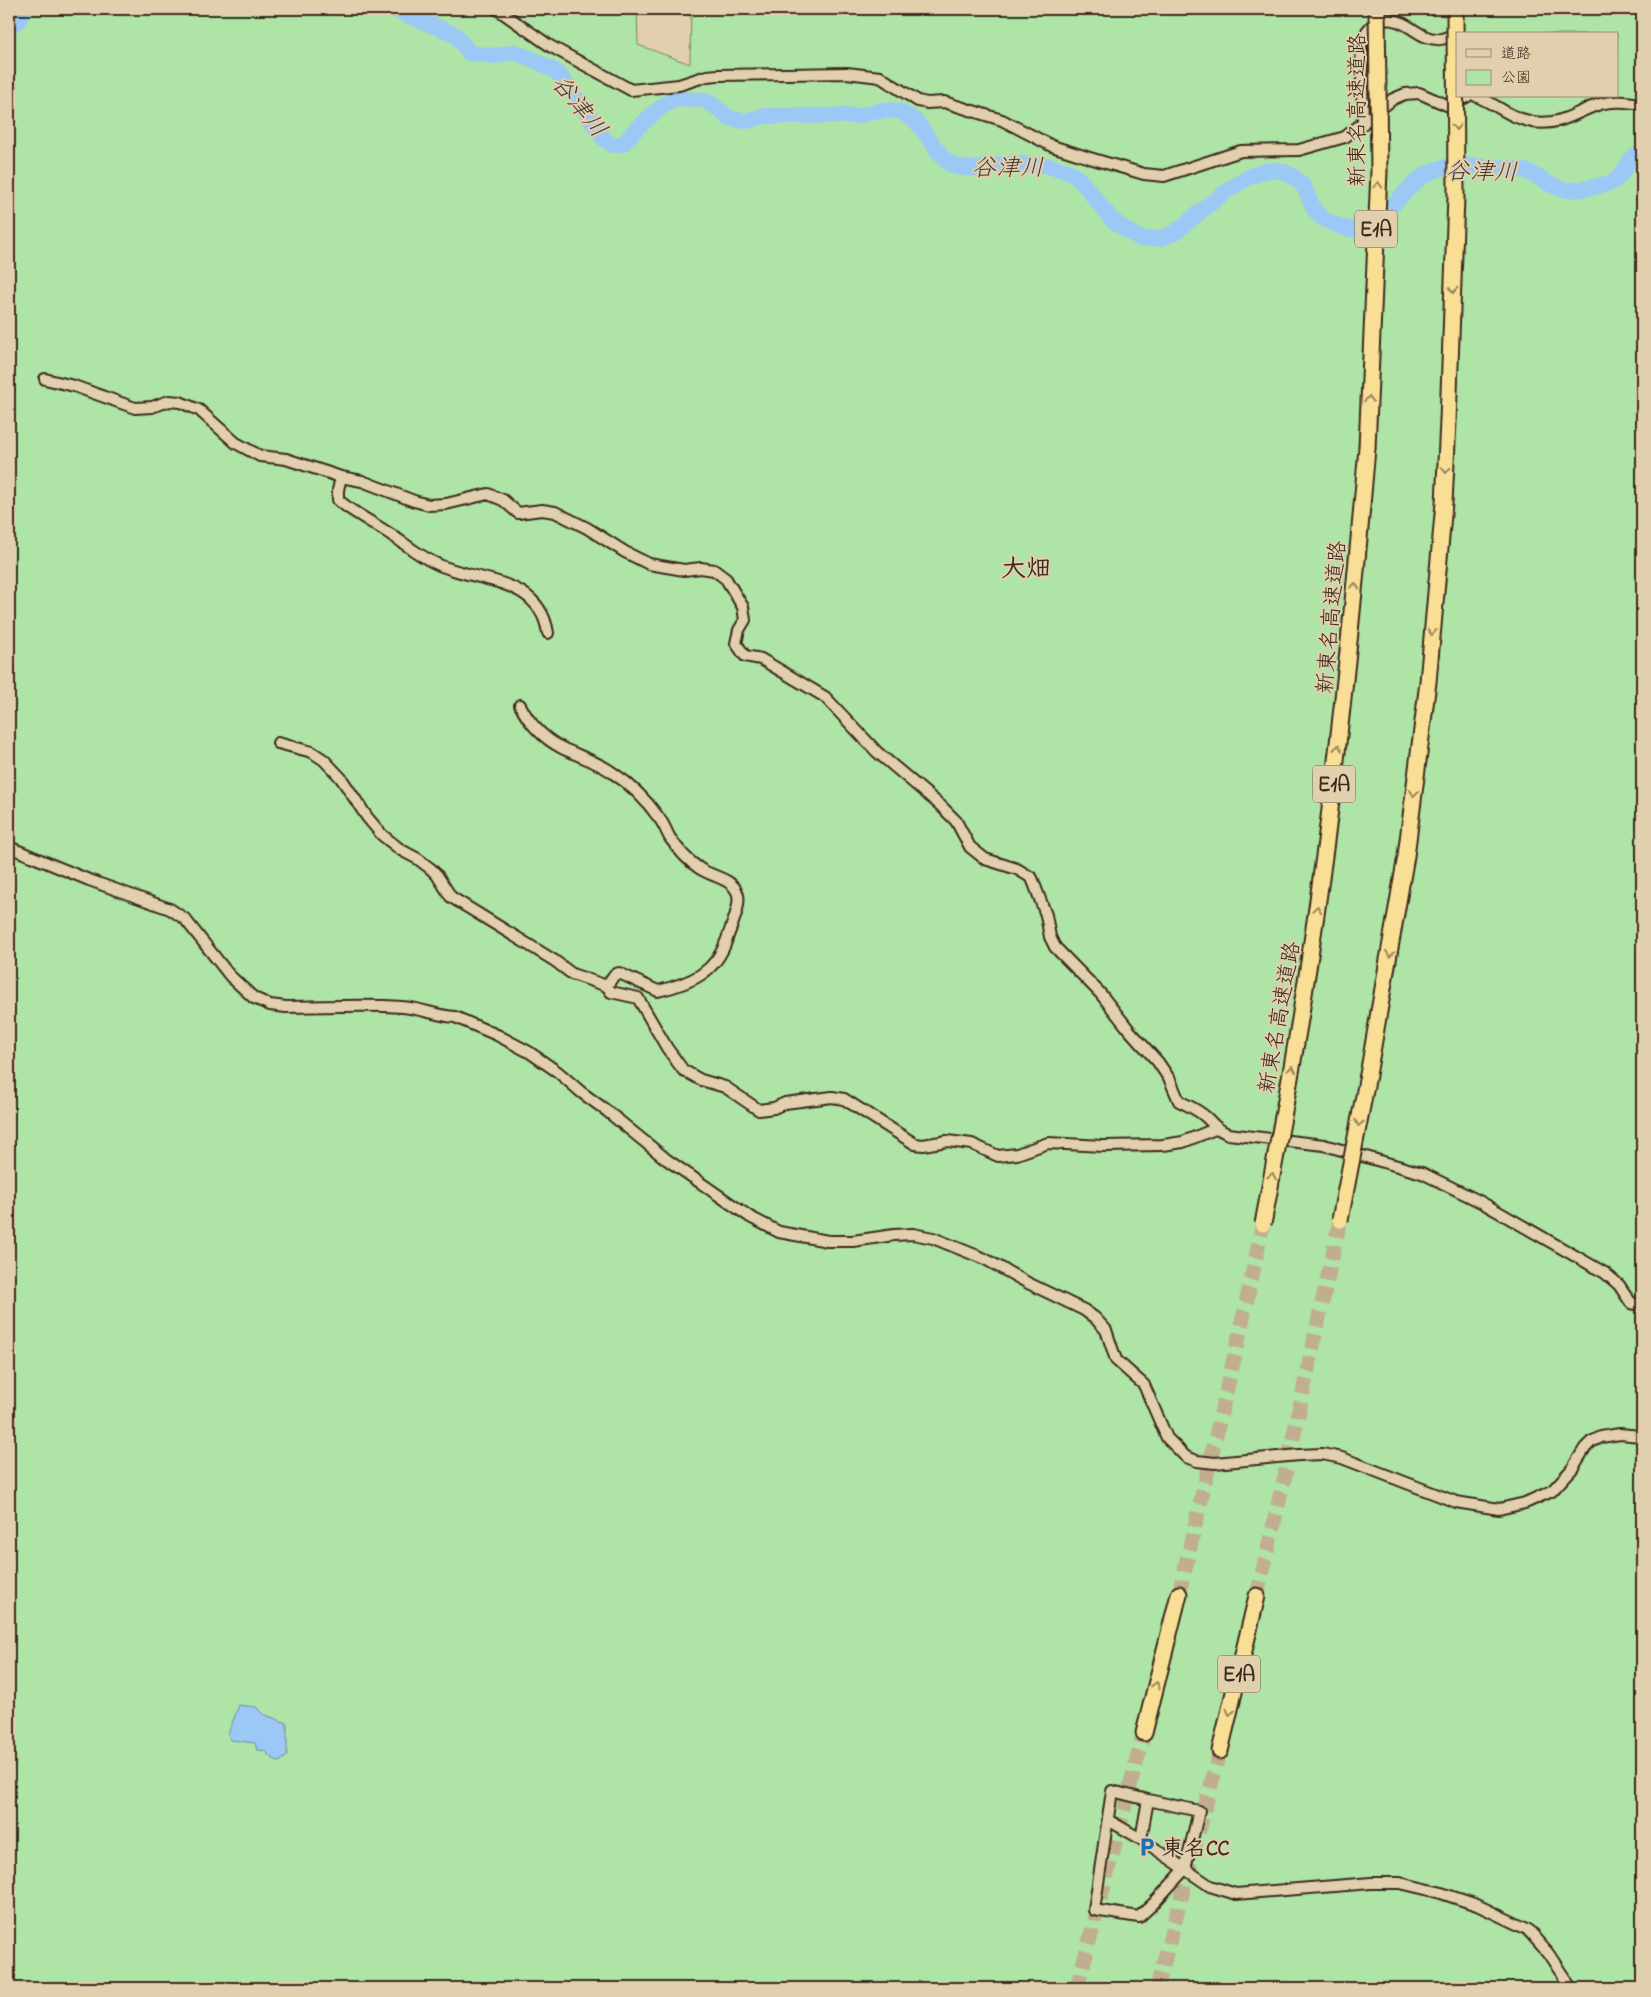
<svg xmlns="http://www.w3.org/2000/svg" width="1651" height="1997" font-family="'Indie Flower','Klee One',sans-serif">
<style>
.green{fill:#aee4a6;stroke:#748762;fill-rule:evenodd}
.water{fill:#9cc8f6;stroke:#7589a0}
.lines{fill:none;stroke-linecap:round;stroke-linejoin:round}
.river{stroke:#9cc8f6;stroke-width:16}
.highway-tunnel{stroke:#c1ae90;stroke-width:15;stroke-dasharray:15 8;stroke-linecap:butt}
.minor-casing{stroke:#3b2a1e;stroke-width:14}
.highway-casing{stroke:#3b2a1e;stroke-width:19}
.minor{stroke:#e2cfad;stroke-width:10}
.highway{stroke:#f9df96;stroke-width:15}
.highway-bridge-casing{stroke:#3b2a1e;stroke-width:19;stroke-linecap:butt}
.highway-bridge{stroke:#f9df96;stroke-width:15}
.oneway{stroke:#9a845a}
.labels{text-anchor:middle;stroke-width:4;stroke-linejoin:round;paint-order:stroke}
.shield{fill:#e2cfad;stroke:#6d5c49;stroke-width:1}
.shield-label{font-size:21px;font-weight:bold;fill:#3b2a1e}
.street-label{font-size:22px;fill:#3b2a1e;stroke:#e2cfad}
.poi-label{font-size:22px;font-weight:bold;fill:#3b2a1e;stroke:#e2cfad;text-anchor:start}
.water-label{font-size:24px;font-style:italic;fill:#453a34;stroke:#e2cfad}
.quarter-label{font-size:25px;font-weight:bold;fill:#3b2a1e;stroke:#e2cfad}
</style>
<rect width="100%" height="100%" fill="#e2cfad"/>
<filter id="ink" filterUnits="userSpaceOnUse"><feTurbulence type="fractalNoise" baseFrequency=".02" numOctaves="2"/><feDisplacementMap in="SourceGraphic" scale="10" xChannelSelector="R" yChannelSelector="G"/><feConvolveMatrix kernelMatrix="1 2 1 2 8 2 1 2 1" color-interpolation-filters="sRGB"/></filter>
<g filter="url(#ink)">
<path class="green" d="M9,9h628l1,36 52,19 1,-55h951v1429l-4,4 4,14v532h-1633zM1457,34h160v62h-160zM1496,1907l38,26 35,49 -73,-74z"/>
<polygon class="water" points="239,1705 256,1707 263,1714 287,1723 287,1756 279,1762 269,1756 266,1751 257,1750 255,1743 230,1740 228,1734"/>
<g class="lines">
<g class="river">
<path d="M393,9l63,26 13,18 26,3 19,-4 18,7 23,12 7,7 42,61 9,6 10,-1 16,-18 25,-21 12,-6 27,1 10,5 16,13 17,3 17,-5h93l28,-6 15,1 16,9 29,39 12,8 20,2 27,-5 42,1 25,7 12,10 30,38 17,12 12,7 20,-1 13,-5c25,-19 61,-54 91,-62 16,-4 33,5 41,20 3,8 6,17 12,23 4,5 10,7 16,10 7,3 14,6 22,5 34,-7 49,-50 82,-60 14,-5 76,-3 90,3 12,5 24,16 38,18 7,1 42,-5 48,-9 12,-8 13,-24 28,-29"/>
<polyline points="9,27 19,20 23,9"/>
</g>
<g class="highway-tunnel">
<polyline points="1179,1594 1238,1341 1263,1224"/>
<polyline points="1257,1596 1286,1471 1340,1220"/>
<polyline points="1077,1988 1144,1733"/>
<polyline points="1157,1988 1220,1751"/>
</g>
<defs>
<g id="minor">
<polyline points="497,9 550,46 631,90 679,85 707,76 718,75 847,73 880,77 918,101 927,103 944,102 1002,120 1052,146 1093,159 1144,174 1164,176 1241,151 1299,150 1345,137 1393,99 1405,94 1419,93 1449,106 1468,96"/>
<path d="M1476,96c20,8 34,22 57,26 29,4 42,-10 67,-18 14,-4 28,-2 42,0"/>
<path d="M1363,124l-2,-81c6,-16 17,-28 36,-22 14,4 24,18 40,18 5,1 11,-2 15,-4l3,-6"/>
<path d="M45,379l29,7 61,22 17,-1 17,-6 11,1 19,8 37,33 24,13 26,3 55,18 21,4 52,20 15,4 17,-1 42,-10 15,6 15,13 24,-3 13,2 32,16 38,24 24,12 35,6 17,-2 13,2 12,9 17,28 2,13 -6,10 -3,13 9,13 16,3 64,38 52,55 63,53 16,16 14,26 15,12 32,10 15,9 14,37 4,22 5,10 45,46 30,38 28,31 12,18 9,21c10,5 20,9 28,17 8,8 10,11 21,16l96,11 98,28 59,29 124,71 14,12 12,18 11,2"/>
<path d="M341,477l-3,13v10l9,7c16,11 33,20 49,31 13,9 24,18 39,25 40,20 104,12 113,70"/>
<path d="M520,705c9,18 23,33 42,43 16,8 35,13 51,25 17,11 34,28 46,45 5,6 7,13 11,20 7,10 18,23 29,30 12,9 35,10 39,27 3,11 -8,34 -11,44 -11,34 -36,44 -69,52l-39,-18 -5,2 -7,11"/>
<polyline points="278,743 312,752 324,760 341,778 367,817 382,835 401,850 418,859 431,869 437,875 451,897 555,961 572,974 607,986 611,992 638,998 667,1048 683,1070 701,1080 725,1087 759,1110 774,1108 785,1103 832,1097 844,1099 915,1144 923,1145 947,1141 972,1144 998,1156 1017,1154 1048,1143 1103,1146 1163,1145 1183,1142 1215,1129"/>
<path d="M9,847l80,33 81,29 15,10 45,57 24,22 16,7 16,2c38,0 78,-3 116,0 18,1 35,9 53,10l42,18 32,17 29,20 23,20 26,19 59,48 84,58 29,15 49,9h25l41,-6 19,-1 20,4 52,21 43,24 56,27 11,8 11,12 10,30 28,25 23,53 19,19 11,4 18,2 84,-8 23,-1 20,4 114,44 43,7 26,-6 27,-12 20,-22 13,-21 6,-6 10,-5 19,-3 20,2 2,2"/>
<polyline points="1108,1820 1141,1839 1210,1886 1236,1894 1371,1883 1400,1883 1438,1892 1477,1905 1527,1929 1548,1953 1571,1988"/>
<polyline points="1141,1839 1148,1800 1199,1811 1185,1869 1153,1904 1139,1917 1094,1910 1112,1791 1148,1800"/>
</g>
<g id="highway">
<polyline points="1368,1075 1406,856 1428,682 1444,503 1448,421"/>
<path d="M1283,1117c41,-221 65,-445 84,-669"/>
<polyline points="1144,1733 1179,1594"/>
<polyline points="1220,1751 1257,1596"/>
</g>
</defs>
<use href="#minor" class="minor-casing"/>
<use href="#highway" class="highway-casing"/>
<use href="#minor" class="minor"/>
<use href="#highway" class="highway"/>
<defs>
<g id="highway-bridge">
<polyline points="1448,421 1456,197 1455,9"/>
<polyline points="1367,448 1379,171 1377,9"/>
<polyline points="1340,1220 1368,1075"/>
<polyline points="1263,1224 1283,1117"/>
</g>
</defs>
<use href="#highway-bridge" class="highway-bridge-casing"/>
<use href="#highway-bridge" class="highway-bridge"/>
</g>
<defs><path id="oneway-chevron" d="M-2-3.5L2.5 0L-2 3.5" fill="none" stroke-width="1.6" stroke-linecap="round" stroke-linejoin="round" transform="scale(1.25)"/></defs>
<g class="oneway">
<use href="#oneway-chevron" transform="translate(1456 127) rotate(90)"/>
<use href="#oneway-chevron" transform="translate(1378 185) rotate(-87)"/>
<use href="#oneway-chevron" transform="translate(1453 290) rotate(92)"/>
<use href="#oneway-chevron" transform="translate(1369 399) rotate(-88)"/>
<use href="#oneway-chevron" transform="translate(1446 470) rotate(93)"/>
<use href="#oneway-chevron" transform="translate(1355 586) rotate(-84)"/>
<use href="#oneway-chevron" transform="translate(1432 632) rotate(95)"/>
<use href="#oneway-chevron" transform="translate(1338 748) rotate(-83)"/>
<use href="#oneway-chevron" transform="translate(1414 793) rotate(97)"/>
<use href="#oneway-chevron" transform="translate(1317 909) rotate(-82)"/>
<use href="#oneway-chevron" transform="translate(1390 954) rotate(99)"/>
<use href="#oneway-chevron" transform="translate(1292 1069) rotate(-80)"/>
<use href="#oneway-chevron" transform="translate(1359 1123) rotate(101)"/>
<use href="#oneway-chevron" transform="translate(1272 1176) rotate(-79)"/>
<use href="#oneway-chevron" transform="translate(1156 1685) rotate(-76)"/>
<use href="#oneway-chevron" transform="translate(1230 1712) rotate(103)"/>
</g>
</g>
<defs>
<symbol id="parking-bare" viewBox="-9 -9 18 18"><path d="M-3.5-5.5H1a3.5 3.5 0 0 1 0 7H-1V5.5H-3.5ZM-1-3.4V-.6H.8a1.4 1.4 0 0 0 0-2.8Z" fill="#1f6fb2" stroke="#e2cfad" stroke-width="2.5" paint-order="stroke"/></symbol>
</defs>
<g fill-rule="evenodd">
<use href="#parking-bare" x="1133" y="1833" width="28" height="28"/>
</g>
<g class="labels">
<g class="shield">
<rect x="1355" y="210.5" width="42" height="37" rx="4"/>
<rect x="1313" y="765.5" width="42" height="37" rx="4"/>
<rect x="1218" y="1655.5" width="42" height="37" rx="4"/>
</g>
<g class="shield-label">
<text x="1376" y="236">E1A</text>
<text x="1334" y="791">E1A</text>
<text x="1239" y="1681">E1A</text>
</g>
<g class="street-label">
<text transform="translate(1356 110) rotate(-90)" y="8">新東名高速道路</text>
<text transform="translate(1330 617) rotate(-85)" y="8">新東名高速道路</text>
<text transform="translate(1278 1017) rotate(-80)" y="8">新東名高速道路</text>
</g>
<g class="poi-label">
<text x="1162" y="1855">東名CC</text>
</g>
<g class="water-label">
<text transform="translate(580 106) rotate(51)" y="8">谷津川</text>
<text x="1008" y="175">谷津川</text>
<text transform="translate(1482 171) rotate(1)" y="8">谷津川</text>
</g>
<g class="quarter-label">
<text x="1026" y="576">大畑</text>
</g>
</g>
<rect width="1651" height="1997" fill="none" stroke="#e2cfad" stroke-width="30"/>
<rect x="15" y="15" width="1621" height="1967" fill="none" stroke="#3b2a1e" stroke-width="2" filter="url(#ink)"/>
<rect x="1456" y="32" width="162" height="65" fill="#e2cfad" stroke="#9f8d74"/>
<rect x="1466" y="49" width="25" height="8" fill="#e2cfad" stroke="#9f8d74"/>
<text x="1501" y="58" font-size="15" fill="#3b2a1e">道路</text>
<rect x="1466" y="70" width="25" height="15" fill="#aee4a6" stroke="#9f8d74"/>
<text x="1501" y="82" font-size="15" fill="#3b2a1e">公園</text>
</svg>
